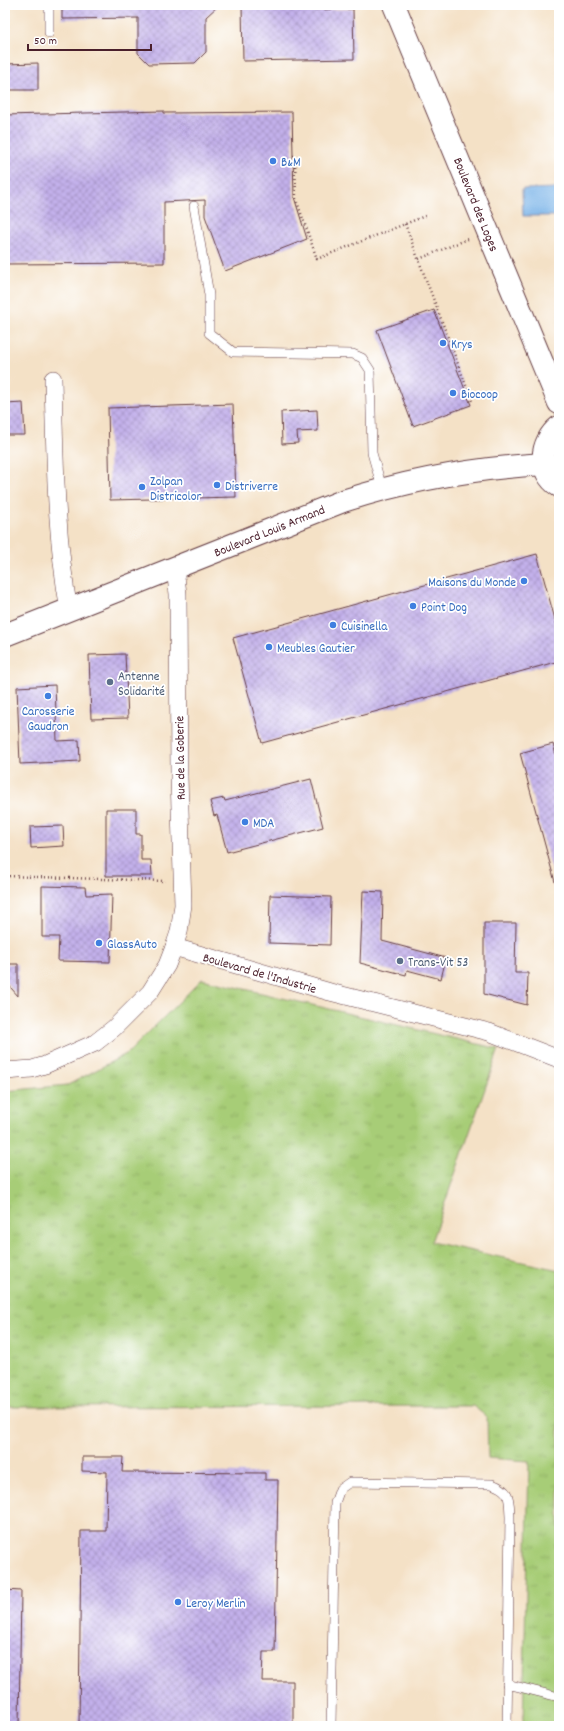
<svg xmlns="http://www.w3.org/2000/svg" width="564" height="1731" font-family="Dekko,sans-serif">
<style>
.grass{fill:url(#grass-tufts);stroke:#787651}
.water{fill:#76b1e7;stroke:#606889}
.building{fill:url(#building-cross-hatch)}
.lines{fill:none;stroke-linecap:round;stroke-linejoin:round}
.service-casing{stroke:#643c42;stroke-width:10}
.minor-casing{stroke:#643c42;stroke-width:18}
.tertiary-casing{stroke:#643c42;stroke-width:24}
.secondary-casing{stroke:#643c42;stroke-width:24}
.path{stroke:#643c42;stroke-width:2.5;stroke-dasharray:1 3;stroke-linecap:butt}
.service{stroke:#fff;stroke-width:9}
.minor{stroke:#fff;stroke-width:17}
.tertiary{stroke:#fff;stroke-width:22}
.secondary{stroke:#fff;stroke-width:22}
.shop-dot{fill:#3f7fe0;stroke:#fff;stroke-width:1.5}
.service-dot{fill:#5c6f8a;stroke:#fff;stroke-width:1.5}
.labels{text-anchor:middle;stroke-width:3.5;stroke-linejoin:round;paint-order:stroke}
.shop-label{font-size:13px;fill:#366cbe;stroke:#fff;text-anchor:start}
.street-label{font-size:13px;fill:#4a1f2b;stroke:#fff}
.service-label{font-size:13px;fill:#4e5e75;stroke:#fff;text-anchor:start}
</style>
<defs>
<pattern id="grass-tufts" width="24" height="20" patternUnits="userSpaceOnUse"><rect width="24" height="20" fill="#a7cd77"/><path d="M3 7l-1-3M5 7V3M7 7l1-3M15 17l-1-3M17 17v-4M19 17l1-3" fill="none" stroke="#91b067"/></pattern>
<pattern id="building-cross-hatch" width="8" height="8" patternUnits="userSpaceOnUse"><rect width="8" height="8" fill="#c3b1eb"/><path d="M0 0l8 8M0 8l8-8" fill="none" stroke="#a08fbf"/></pattern>
</defs>
<rect width="100%" height="100%" fill="#fff"/>
<filter id="ink" filterUnits="userSpaceOnUse"><feTurbulence type="fractalNoise" baseFrequency=".025" numOctaves="2"/><feDisplacementMap in="SourceGraphic" scale="8" xChannelSelector="R" yChannelSelector="G"/><feConvolveMatrix kernelMatrix="1 2 1 2 8 2 1 2 1" color-interpolation-filters="sRGB"/></filter>
<filter id="wash" filterUnits="userSpaceOnUse"><feTurbulence type="fractalNoise" baseFrequency=".012" numOctaves="4" result="noise"/><feDisplacementMap in="SourceGraphic" scale="16" xChannelSelector="R" yChannelSelector="G"/><feGaussianBlur stdDeviation="0.9" result="paint"/><feColorMatrix in="noise" values="0 0 0 0 0 0 0 0 0 0 0 0 0 0 0 0 0 1.4 0 .05"/><feComposite in="paint" operator="in"/></filter>
<g filter="url(#wash)">
<rect width="100%" height="100%" fill="#f4e1c6"/>
<polygon class="grass" points="202,979 499,1049 431,1242 559,1270 559,1726 523,1726 529,1461 488,1458 487,1417 473,1406 5,1407 5,1091 68,1085 128,1053"/>
<polygon class="water" points="559,188 559,216 523,216 522,189"/>
<g id="blocks">
<g class="building">
<polygon points="62,5 219,5 206,17 206,52 195,63 149,64 138,53 138,18 62,19"/>
<polygon points="242,5 302,5 302,10 353,9 354,59 243,61"/>
<polygon points="38,63 38,90 5,90 5,64"/>
<polygon points="164,111 164,113 292,112 294,197 307,239 225,271 205,216 205,200 164,202 164,263 5,264 5,115"/>
<polygon points="434,310 471,405 413,426 377,330"/>
<polygon points="23,403 25,435 5,435 5,404"/>
<polygon points="233,404 236,497 110,500 108,408"/>
<polygon points="317,410 318,431 297,432 298,443 282,444 281,412"/>
<polygon points="537,554 559,634 559,661 262,743 233,638"/>
<polygon points="125,654 128,718 91,719 89,655"/>
<polygon points="55,685 57,741 79,740 80,761 20,764 17,687"/>
<polygon points="553,744 559,766 559,881 555,882 520,753"/>
<polygon points="311,779 323,827 227,852 217,815 214,816 210,801 224,798 225,801"/>
<polygon points="106,809 136,809 136,834 141,834 141,860 151,860 152,876 106,876"/>
<polygon points="63,826 64,846 31,848 30,827"/>
<polygon points="42,886 85,887 86,895 112,894 110,962 58,961 59,937 42,937"/>
<polygon points="363,891 383,892 382,941 446,958 441,979 407,970 406,975 360,963"/>
<polygon points="270,895 331,897 330,945 269,943"/>
<polygon points="484,923 516,923 515,973 528,973 527,1005 484,994"/>
<polygon points="5,964 18,964 18,996 5,981"/>
<polygon points="82,1457 123,1457 122,1472 265,1473 265,1480 278,1480 275,1652 263,1652 262,1681 293,1681 293,1726 79,1726 81,1531 106,1531 107,1472 82,1471"/>
<polygon points="5,1590 21,1591 19,1726 5,1726"/>
</g>
</g>
</g>
<g filter="url(#ink)">
<use href="#blocks" fill-opacity="0" stroke="#643c42" stroke-width="1"/>
<g class="lines">
<defs>
<g id="service">
<polyline points="49,5 49,33"/>
<polyline points="194,206 209,295 209,333 233,352 353,354 362,358 370,370 372,453 382,488"/>
<polyline points="507,1684 559,1697"/>
<path d="M331,1726l4,-223 5,-14 10,-7 142,2c19,7 17,14 18,33l-3,209"/>
</g>
<g id="minor">
<path d="M53,379c2,77 2,154 16,231"/>
<polyline points="174,947 330,992 489,1032 559,1059"/>
<polyline points="5,1071 32,1069 45,1065 95,1043 114,1028 150,992 167,965 174,947 179,932 183,905 179,777 178,594 175,568"/>
</g>
<path id="tertiary" d="M5,635l338,-134c65,-21 133,-33 201,-37"/>
<g id="secondary">
<polyline points="394,5 559,403"/>
<path d="M559,427c-19,15 -22,45 0,59"/>
</g>
</defs>
<use href="#service" class="service-casing"/>
<use href="#minor" class="minor-casing"/>
<use href="#tertiary" class="tertiary-casing"/>
<use href="#secondary" class="secondary-casing"/>
<g class="path">
<polyline points="293,156 295,156 296,199 317,259 425,216"/>
<polyline points="405,224 472,401"/>
<polyline points="419,259 468,239"/>
<polyline points="5,876 165,881"/>
</g>
<use href="#service" class="service"/>
<use href="#minor" class="minor"/>
<use href="#tertiary" class="tertiary"/>
<use href="#secondary" class="secondary"/>
</g>
</g>
<g class="shop-dot">
<circle cx="273" cy="161" r="4"/>
<circle cx="443" cy="343" r="4"/>
<circle cx="453" cy="393" r="4"/>
<circle cx="217" cy="485" r="4"/>
<circle cx="142" cy="487" r="4"/>
<circle cx="524" cy="581" r="4"/>
<circle cx="413" cy="606" r="4"/>
<circle cx="333" cy="625" r="4"/>
<circle cx="269" cy="647" r="4"/>
<circle cx="48" cy="696" r="4"/>
<circle cx="245" cy="822" r="4"/>
<circle cx="99" cy="943" r="4"/>
<circle cx="178" cy="1602" r="4"/>
</g>
<g class="service-dot">
<circle cx="110" cy="682" r="4"/>
<circle cx="400" cy="961" r="4"/>
</g>
<g class="labels">
<g class="shop-label">
<text x="281" y="166">B&amp;M</text>
<text x="451" y="348">Krys</text>
<text x="461" y="398">Biocoop</text>
<text x="150" y="485">Zolpan<tspan x="150" dy="15">Districolor</tspan></text>
<text x="225" y="490">Distriverre</text>
<text x="516" y="586" text-anchor="end">Maisons du Monde</text>
<text x="421" y="611">Point Dog</text>
<text x="341" y="630">Cuisinella</text>
<text x="277" y="652">Meubles Gautier</text>
<text x="48" y="715" text-anchor="middle">Carosserie<tspan x="48" dy="15">Gaudron</tspan></text>
<text x="253" y="827">MDA</text>
<text x="107" y="948">GlassAuto</text>
<text x="186" y="1607">Leroy Merlin</text>
</g>
<g class="street-label">
<text transform="translate(477 204) rotate(68)" y="5">Boulevard des Loges</text>
<text transform="translate(269 530) rotate(-22)" y="5">Boulevard Louis Armand</text>
<text transform="translate(179 758) rotate(-91)" y="5">Rue de la Goberie</text>
<text transform="translate(260 972) rotate(16)" y="5">Boulevard de l'Industrie</text>
</g>
<g class="service-label">
<text x="118" y="680">Antenne<tspan x="118" dy="15">Solidarité</tspan></text>
<text x="408" y="966">Trans-Vit 53</text>
</g>
</g>
<rect width="564" height="1731" fill="none" stroke="#fff" stroke-width="20"/>
<path d="M28 44v6h123v-6" fill="none" stroke="#4a1f2b" stroke-width="2"/>
<text x="34" y="44" font-size="12" fill="#4a1f2b" stroke="#ffffff" stroke-width="3" paint-order="stroke">50 m</text>
</svg>
